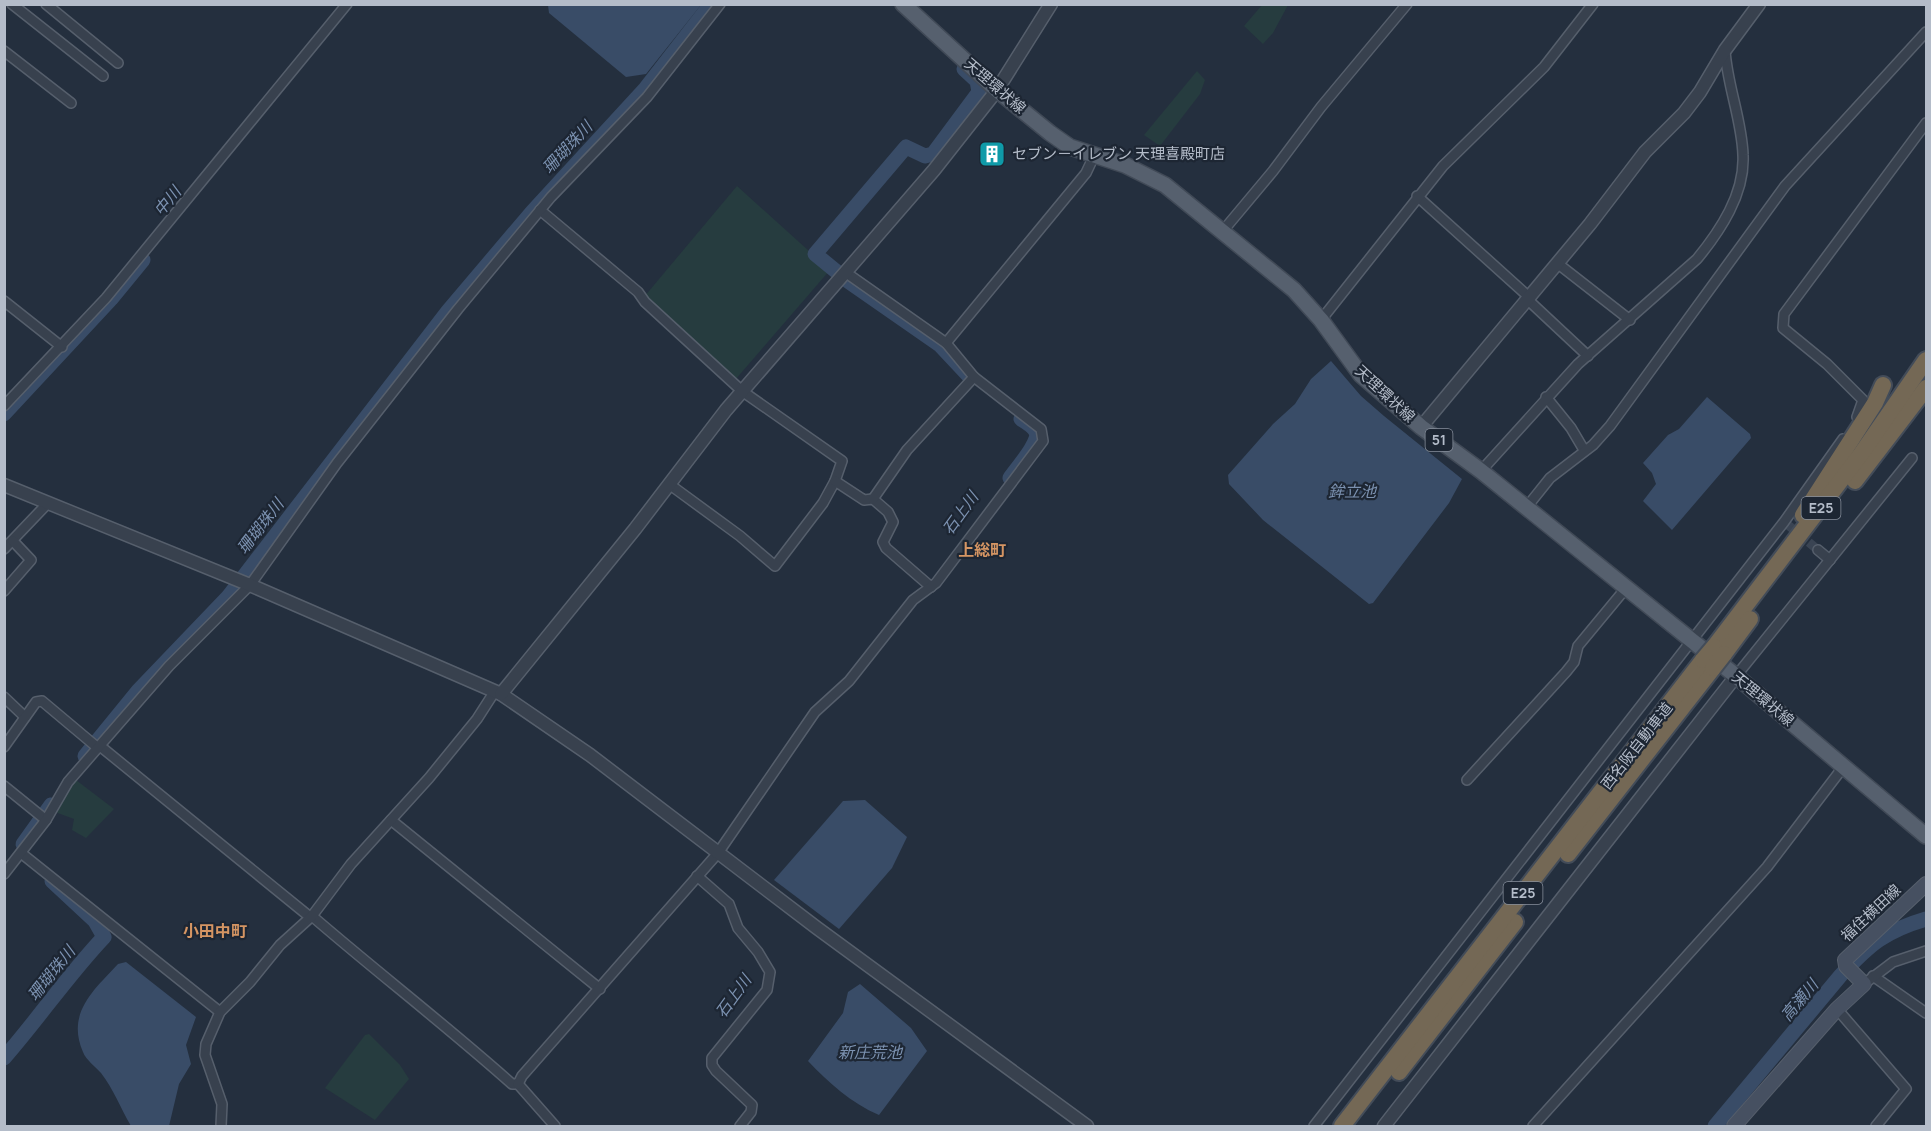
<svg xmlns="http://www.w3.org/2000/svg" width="1931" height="1131" font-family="Manrope,'Noto Sans JP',sans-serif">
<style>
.green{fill:#263c3f}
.water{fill:#394c67}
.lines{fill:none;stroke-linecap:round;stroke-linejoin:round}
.river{stroke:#394c67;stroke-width:15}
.minor-tunnel{stroke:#3a4453;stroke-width:9;stroke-dasharray:9 4.5;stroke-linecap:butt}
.minor-casing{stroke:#565f6c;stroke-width:12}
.tertiary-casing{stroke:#565f6c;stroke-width:15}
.secondary-casing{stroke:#565f6c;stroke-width:16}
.primary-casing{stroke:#414a57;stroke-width:18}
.motorway-casing{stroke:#434c59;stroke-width:20}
.minor{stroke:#38414e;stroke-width:9}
.tertiary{stroke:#38414e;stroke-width:12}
.secondary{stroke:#465061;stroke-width:14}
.primary{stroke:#56606e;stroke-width:15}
.motorway{stroke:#746855;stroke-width:16}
.motorway-bridge-casing{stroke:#434c59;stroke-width:20;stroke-linecap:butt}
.motorway-bridge{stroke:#746855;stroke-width:16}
.labels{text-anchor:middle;stroke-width:4.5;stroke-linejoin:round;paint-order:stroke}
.shield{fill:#1d2633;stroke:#878f9c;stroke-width:1.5}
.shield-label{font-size:14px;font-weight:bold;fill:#b4bcc9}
.street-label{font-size:15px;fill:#b4bcc9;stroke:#1d2633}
.poi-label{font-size:15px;fill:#b4bcc9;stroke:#1d2633;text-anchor:start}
.water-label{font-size:16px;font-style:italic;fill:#7c92b1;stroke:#1d2633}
.neighbourhood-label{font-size:16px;font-weight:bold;fill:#d59563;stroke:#1d2633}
</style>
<rect width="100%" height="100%" fill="#242f3e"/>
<g class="green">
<polygon points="1262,5 1288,5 1273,33 1263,44 1244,26"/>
<polygon points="1197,71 1205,80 1200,94 1160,146 1144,135"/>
<polygon points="737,186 830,270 735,380 644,297"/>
<polygon points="76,780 114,809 86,838 72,830 74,819 55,812"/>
<polygon points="369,1034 400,1065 409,1079 375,1120 325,1088 365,1035"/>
</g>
<g class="water">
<polygon points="548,5 548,4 701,5 646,74 626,77 549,13"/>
<polygon points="1331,361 1361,396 1384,416 1462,479 1449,503 1373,603 1369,604 1263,520 1229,484 1228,475 1273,424 1295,404 1311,379"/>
<polygon points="1707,397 1750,434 1751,438 1672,530 1643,501 1656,484 1652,473 1643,463 1668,435 1679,429"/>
<polygon points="865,800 907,837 892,868 839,929 774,880 843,801"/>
<path d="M126,962l70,55 -10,28 5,19 -12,20 -10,42h-38c-10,-17 -18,-38 -30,-53 -6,-7 -15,-13 -18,-21 -17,-39 11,-62 35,-88z"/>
<path d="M860,984l51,44 16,23 -48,64c-28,-12 -50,-32 -71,-54l35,-48 5,-21z"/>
</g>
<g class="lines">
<g class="river">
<polyline points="964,69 977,81 979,92 933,154 925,156 906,147 815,254 848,281 940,345 970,377"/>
<polyline points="4,414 111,299 143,260"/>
<path d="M1010,478c6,-9 31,-37 26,-46 -2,-5 -10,-10 -15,-13"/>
<polyline points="85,756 138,691 228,597 448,311 532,212 645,89 711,4"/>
<polyline points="23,844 51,805"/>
<path d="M4,1058c35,-40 64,-83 100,-121l-9,-16 -43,-40"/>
<path d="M1715,1126l126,-151c29,-31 44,-44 85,-56"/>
</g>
<polyline class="minor-tunnel" points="1788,525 1818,550"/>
<defs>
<g id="minor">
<polyline points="12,4 103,76"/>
<polyline points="46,4 118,63"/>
<polyline points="4,51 71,103"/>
<polyline points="1417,196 1529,297"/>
<polyline points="540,210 638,292 645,302 742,391 842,461 835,481 823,503 775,566 740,536 669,484"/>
<polyline points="1222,232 1273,171 1321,107 1407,4"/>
<polyline points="1557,263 1630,320"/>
<polyline points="1527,299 1588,356"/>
<polyline points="4,301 62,347"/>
<polyline points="1321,320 1443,166 1544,67 1593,4"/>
<polyline points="946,343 1086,173 1094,156"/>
<polyline points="1546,397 1571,428 1584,450"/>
<polyline points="4,406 106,298 347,4"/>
<polyline points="1857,417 1863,400 1827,364 1783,328 1784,314 1926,123"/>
<path d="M1481,471l97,-107 119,-105c23,-28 48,-65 46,-104 -1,-35 -16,-70 -18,-105"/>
<polyline points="835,481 864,500 873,499 888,512 893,522 883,542 886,548 931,587"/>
<polyline points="873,499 907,450 974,377"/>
<polyline points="1526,508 1550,478 1593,445 1610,426 1785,186 1926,32"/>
<polyline points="4,549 48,503"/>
<polyline points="1818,550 1830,560"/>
<polyline points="4,591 31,560 13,541"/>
<polyline points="1736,676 1912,458"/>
<polyline points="4,697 25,717"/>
<polyline points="100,746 310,917"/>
<polyline points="4,747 36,702 42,701 98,748"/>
<polyline points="1467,780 1566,672 1574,662 1578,646 1626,588"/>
<polyline points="4,786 46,820"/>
<polyline points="391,820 600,989"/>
<polyline points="21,853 220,1012"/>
<polyline points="4,874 46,820 68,782 169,666 250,585 337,463 458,309 551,197 647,97 720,4"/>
<polyline points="697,876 729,904 738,928 758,952 770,972 767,990 712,1058 712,1065 716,1071 752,1105 751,1112 740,1126"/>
<path d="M312,916c66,57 135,110 200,168h6l37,42"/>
<polyline points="1873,976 1926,1013"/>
<polyline points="1864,984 1893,962 1926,951"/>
<polyline points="1837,1009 1906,1089 1876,1126"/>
<polyline points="518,1084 522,1076 718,853 815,712 849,681 913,600 936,583 1043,441 1041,429 974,377 946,343 845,272"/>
<polyline points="221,1126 222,1104 205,1055 206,1044 220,1012 250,982 280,945 312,916 351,864 429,778 477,719 495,691"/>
<polyline points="1314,1126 1784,522 1843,439"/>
<polyline points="1533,1126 1767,867 1844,766"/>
</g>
<g id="tertiary">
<polyline points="1421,427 1590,224 1645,152 1684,113 1700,92 1725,50 1759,4"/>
<polyline points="4,485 250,585 501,694 590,755 817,928 1087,1126"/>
<polyline points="501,694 635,529 726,410 934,170 997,90 1051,4"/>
<polyline points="1384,1126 1736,676"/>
</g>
<polyline id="secondary" points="1734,1126 1837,1009 1864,984 1846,966 1845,960 1926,884"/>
<polyline id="primary" points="903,4 997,90 1050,133 1070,147 1125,165 1165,185 1294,290 1321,320 1361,375 1421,427 1481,471 1736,676 1926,836"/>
<g id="motorway">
<polyline points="1855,481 1926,388"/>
<polyline points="1803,515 1875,403 1883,385"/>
<polyline points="1714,647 1861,454 1926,360"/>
<polyline points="1724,654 1750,619"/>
<polyline points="1568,854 1713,668"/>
<polyline points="1399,1072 1515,922"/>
<polyline points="1342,1126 1703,660"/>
</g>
</defs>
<use href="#minor" class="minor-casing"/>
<use href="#tertiary" class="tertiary-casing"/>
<use href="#secondary" class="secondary-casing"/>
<use href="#primary" class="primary-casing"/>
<use href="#motorway" class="motorway-casing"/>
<use href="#minor" class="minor"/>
<use href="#tertiary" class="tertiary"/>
<use href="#secondary" class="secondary"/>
<use href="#primary" class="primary"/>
<use href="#motorway" class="motorway"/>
<defs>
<g id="motorway-bridge">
<polyline points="1703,660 1714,647"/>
<polyline points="1713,668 1724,654"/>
</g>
</defs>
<use href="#motorway-bridge" class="motorway-bridge-casing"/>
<use href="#motorway-bridge" class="motorway-bridge"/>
</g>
<defs>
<symbol id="building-square" viewBox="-11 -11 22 22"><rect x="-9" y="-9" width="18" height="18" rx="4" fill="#0f9aa8" stroke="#1d2633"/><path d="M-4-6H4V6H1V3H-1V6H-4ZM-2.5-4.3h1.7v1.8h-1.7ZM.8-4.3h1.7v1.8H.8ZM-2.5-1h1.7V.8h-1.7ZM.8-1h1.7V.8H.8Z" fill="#fff"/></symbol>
</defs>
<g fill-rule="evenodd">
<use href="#building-square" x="977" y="139" width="30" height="30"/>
</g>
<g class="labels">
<g class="shield">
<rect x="1425.5" y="429" width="27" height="22" rx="4.5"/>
<rect x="1801.5" y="497" width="39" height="22" rx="4.5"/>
<rect x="1503.5" y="882" width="39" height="22" rx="4.5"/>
</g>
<g class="shield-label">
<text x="1439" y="445">51</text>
<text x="1821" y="513">E25</text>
<text x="1523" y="898">E25</text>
</g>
<g class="street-label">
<text transform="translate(995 86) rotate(41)" y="5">天理環状線</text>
<text transform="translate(1385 394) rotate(43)" y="5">天理環状線</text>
<text transform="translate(1763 699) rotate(40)" y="5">天理環状線</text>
<text transform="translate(1637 746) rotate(-52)" y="5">西名阪自動車道</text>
<text transform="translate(1871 913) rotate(-43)" y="5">福住横田線</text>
</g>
<g class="poi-label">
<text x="1012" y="159">セブン－イレブン 天理喜殿町店</text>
</g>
<g class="water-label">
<text transform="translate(567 147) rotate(-47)" y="6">珊瑚珠川</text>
<text transform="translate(167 201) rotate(-51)" y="6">中川</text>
<text x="1352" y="497">鉾立池</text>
<text transform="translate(960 513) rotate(-54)" y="6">石上川</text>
<text transform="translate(260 526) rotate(-52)" y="6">珊瑚珠川</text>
<text transform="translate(51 973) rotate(-51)" y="6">珊瑚珠川</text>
<text transform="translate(733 996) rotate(-54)" y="6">石上川</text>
<text transform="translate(1799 1000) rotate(-50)" y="6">高瀬川</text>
<text x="870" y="1058">新庄荒池</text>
</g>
<g class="neighbourhood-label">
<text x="982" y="556">上総町</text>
<text x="215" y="937">小田中町</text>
</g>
</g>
<rect width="1931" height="1131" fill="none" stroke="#b4bcc9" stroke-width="12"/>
</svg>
